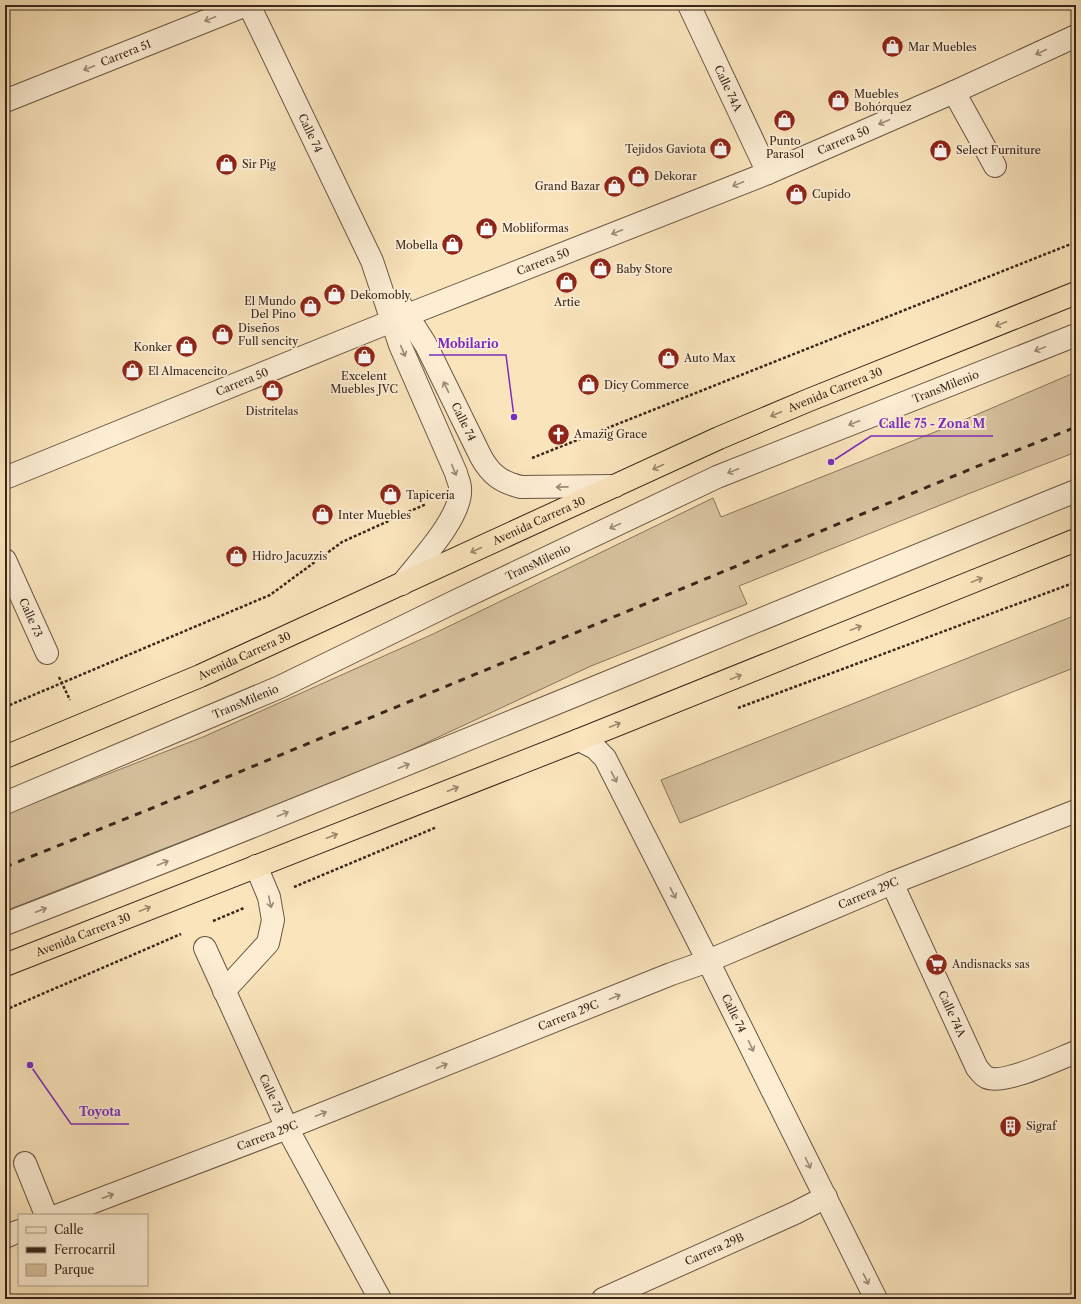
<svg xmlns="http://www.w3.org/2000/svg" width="1081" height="1304" font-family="'Libre Caslon Text',serif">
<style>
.green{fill:#d9c4a1;stroke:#89765e}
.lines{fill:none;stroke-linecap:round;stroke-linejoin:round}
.minor-casing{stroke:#695643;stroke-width:24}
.highway-casing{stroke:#39271b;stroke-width:24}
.path{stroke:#39271b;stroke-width:2.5;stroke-dasharray:3 2;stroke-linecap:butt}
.minor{stroke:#fcedd3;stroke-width:22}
.highway{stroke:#fae4bc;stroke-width:22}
.rail{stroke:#39271b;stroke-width:3;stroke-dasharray:7 7;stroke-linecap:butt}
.oneway{stroke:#9a8a77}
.oneway2{stroke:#9a866c}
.labels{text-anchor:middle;stroke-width:4;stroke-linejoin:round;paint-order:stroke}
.poi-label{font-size:11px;fill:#39271b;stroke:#fcedd3;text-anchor:start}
.street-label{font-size:11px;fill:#39271b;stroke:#fcedd3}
.leader{fill:none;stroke:#7b2cbf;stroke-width:1.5}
.callout-dot{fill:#7b2cbf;stroke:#fcedd3;stroke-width:1.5}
.callout-label{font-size:12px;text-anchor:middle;font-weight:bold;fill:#7b2cbf;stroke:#fcedd3;stroke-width:4;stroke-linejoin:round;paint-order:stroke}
</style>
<rect width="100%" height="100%" fill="#fae4bc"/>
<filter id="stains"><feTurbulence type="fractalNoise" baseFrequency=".005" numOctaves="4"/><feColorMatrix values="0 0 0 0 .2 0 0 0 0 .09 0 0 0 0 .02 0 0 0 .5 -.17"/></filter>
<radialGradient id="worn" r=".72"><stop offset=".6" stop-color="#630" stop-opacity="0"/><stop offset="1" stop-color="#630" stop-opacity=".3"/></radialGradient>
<g class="green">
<polygon points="1076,372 1076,452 968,494 739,586 747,604 591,666 385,762 5,911 5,814 203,737 433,634 713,498 721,517 950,426"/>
<polygon points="1076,615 1076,667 680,823 661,780"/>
</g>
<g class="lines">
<defs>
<g id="minor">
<path id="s1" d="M249,5l123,256 28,84 56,128c1,5 4,10 4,15 3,28 -41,74 -58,96"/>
<path id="s2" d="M689,5l79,168"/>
<polyline points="954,92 995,166"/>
<path id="s3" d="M5,101l241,-96"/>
<path id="s4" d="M400,304l26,41 55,112c10,18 20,25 40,30l94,-1"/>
<path id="s5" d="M5,478l387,-157 376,-148 186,-81 122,-56"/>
<path id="s6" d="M5,560l42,93"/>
<path id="s7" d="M579,740l16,8 10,10 103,203 168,338"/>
<path id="s8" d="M5,803l275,-116 176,-86 261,-124 359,-142"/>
<path id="s9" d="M892,883l85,185c3,3 6,8 9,9 16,9 72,-18 90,-25"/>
<path d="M5,924c359,-139 714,-289 1071,-433"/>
<path id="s10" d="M205,948l82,180 93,171"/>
<polyline points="224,991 268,943 273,920 269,897 256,866"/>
<polyline points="25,1163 46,1215"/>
<path id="s11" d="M59,1215l228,-87 384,-154 37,-13 184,-78 184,-72"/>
<polyline points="5,1237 19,1231"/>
<path id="s12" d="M603,1299l192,-86 31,-16"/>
</g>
<g id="highway">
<path id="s13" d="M5,757l195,-81 519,-238 90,-38 267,-107"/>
<path id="s14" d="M5,965l574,-225 497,-200"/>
</g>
</defs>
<use href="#minor" class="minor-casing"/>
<use href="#highway" class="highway-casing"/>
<g class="path">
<polyline points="532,458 1076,242"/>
<polyline points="59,677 70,700"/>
<polyline points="5,707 270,595 342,542 426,504"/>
<polyline points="738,708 1076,582"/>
<polyline points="294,887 437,827"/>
<polyline points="213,921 244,908"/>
<polyline points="5,1010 181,934"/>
</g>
<use href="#minor" class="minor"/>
<use href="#highway" class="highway"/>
<polyline class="rail" points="5,867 150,809 995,459 1076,427"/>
</g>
<defs><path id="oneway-shaft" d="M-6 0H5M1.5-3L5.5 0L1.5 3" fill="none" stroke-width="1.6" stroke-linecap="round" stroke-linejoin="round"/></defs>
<g class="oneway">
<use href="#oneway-shaft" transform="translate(210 19) rotate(158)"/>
<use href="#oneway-shaft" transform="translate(1041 52) rotate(155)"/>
<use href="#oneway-shaft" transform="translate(89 68) rotate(158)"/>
<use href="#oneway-shaft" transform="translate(884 122) rotate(157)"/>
<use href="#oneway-shaft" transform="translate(738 184) rotate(158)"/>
<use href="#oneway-shaft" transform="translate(617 232) rotate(158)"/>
<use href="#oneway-shaft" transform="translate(1040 349) rotate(158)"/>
<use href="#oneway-shaft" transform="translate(403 351) rotate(67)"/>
<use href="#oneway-shaft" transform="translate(446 387) rotate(-116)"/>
<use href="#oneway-shaft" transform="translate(854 423) rotate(158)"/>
<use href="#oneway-shaft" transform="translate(454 470) rotate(68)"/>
<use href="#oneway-shaft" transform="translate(733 471) rotate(158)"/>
<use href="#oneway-shaft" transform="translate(562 487) rotate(179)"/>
<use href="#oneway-shaft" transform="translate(615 526) rotate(155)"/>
<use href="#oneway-shaft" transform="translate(404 766) rotate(-22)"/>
<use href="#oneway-shaft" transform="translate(614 777) rotate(63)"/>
<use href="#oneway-shaft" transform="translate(283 814) rotate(-22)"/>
<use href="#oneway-shaft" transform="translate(163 863) rotate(-22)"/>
<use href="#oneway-shaft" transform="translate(673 893) rotate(63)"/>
<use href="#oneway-shaft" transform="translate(270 902) rotate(78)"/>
<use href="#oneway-shaft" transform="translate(41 910) rotate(-21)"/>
<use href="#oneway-shaft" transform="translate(615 997) rotate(-22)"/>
<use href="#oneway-shaft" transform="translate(751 1046) rotate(64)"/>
<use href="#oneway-shaft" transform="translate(442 1066) rotate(-22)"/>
<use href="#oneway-shaft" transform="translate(321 1114) rotate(-22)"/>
<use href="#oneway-shaft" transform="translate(808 1163) rotate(64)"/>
<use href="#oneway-shaft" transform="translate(108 1196) rotate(-21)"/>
<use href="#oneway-shaft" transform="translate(866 1279) rotate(64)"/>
</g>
<g class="oneway2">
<use href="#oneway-shaft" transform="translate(1001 324) rotate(158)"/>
<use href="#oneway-shaft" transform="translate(776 414) rotate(157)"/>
<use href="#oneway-shaft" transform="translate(658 467) rotate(155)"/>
<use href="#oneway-shaft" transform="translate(476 550) rotate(155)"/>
<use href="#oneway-shaft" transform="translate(977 580) rotate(-22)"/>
<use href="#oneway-shaft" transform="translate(856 628) rotate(-22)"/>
<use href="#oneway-shaft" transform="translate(736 677) rotate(-22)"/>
<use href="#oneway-shaft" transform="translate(615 725) rotate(-22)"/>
<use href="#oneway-shaft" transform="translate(453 789) rotate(-21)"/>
<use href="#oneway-shaft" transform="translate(332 836) rotate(-21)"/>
<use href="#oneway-shaft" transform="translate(145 909) rotate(-22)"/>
</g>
<defs>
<symbol id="shop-disc" viewBox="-11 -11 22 22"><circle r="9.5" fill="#8f2418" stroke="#fcedd3"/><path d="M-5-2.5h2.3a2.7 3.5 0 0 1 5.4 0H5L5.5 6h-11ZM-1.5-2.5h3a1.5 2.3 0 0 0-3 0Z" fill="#fff"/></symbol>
<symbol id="church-disc" viewBox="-11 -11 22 22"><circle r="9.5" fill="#8f2418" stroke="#fcedd3"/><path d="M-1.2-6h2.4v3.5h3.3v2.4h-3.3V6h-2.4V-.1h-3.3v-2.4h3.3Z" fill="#fff"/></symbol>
<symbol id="supermarket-disc" viewBox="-11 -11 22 22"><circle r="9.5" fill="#8f2418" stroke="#fcedd3"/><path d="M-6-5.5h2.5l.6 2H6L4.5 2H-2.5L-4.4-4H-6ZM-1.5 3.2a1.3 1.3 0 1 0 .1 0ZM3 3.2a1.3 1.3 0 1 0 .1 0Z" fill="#fff"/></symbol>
<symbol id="building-disc" viewBox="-11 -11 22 22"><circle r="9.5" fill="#8f2418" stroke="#fcedd3"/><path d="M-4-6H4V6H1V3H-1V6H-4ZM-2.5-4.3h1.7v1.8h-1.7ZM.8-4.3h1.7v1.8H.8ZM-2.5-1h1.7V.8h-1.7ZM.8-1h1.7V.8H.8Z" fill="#fff"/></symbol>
</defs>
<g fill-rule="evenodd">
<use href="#shop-disc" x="880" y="34" width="25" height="25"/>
<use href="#shop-disc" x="826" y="88" width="25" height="25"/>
<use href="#shop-disc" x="772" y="108" width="25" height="25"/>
<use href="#shop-disc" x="708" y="136" width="25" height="25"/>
<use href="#shop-disc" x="928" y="138" width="25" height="25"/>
<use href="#shop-disc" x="214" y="152" width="25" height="25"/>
<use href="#shop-disc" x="626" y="164" width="25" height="25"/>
<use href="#shop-disc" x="602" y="174" width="25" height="25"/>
<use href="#shop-disc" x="784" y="182" width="25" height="25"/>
<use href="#shop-disc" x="474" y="216" width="25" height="25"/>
<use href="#shop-disc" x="440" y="232" width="25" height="25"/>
<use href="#shop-disc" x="588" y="256" width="25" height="25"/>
<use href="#shop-disc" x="554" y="270" width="25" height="25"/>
<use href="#shop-disc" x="322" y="282" width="25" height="25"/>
<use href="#shop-disc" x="298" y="294" width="25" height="25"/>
<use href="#shop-disc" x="210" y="322" width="25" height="25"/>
<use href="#shop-disc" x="174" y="334" width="25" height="25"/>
<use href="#shop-disc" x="352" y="344" width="25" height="25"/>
<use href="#shop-disc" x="656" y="346" width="25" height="25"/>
<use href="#shop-disc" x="120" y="358" width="25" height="25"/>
<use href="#shop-disc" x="576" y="372" width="25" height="25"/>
<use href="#shop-disc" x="260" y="378" width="25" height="25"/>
<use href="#church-disc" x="546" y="422" width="25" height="25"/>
<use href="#shop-disc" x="378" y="482" width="25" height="25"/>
<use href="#shop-disc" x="310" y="502" width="25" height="25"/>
<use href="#shop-disc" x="224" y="544" width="25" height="25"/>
<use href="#supermarket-disc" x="924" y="952" width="25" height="25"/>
<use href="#building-disc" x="998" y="1114" width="25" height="25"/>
</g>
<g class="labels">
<g class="poi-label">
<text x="908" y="51">Mar Muebles</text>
<text x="854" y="98">Muebles<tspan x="854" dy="13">Bohórquez</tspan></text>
<text x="785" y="145" text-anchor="middle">Punto<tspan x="785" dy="13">Parasol</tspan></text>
<text x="706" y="153" text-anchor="end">Tejidos Gaviota</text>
<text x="956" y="154">Select Furniture</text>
<text x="242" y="168">Sir Pig</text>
<text x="654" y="180">Dekorar</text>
<text x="600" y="190" text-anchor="end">Grand Bazar</text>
<text x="812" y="198">Cupido</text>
<text x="502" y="232">Mobliformas</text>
<text x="438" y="249" text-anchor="end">Mobella</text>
<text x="616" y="273">Baby Store</text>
<text x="350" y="299">Dekomobly</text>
<text x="296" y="305" text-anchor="end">El Mundo<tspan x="296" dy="13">Del Pino</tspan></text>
<text x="567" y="306" text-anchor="middle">Artie</text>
<text x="238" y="332">Diseños<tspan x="238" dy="13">Full sencity</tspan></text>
<text x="172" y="351" text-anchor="end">Konker</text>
<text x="684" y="362">Auto Max</text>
<text x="148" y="375">El Almacencito</text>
<text x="364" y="380" text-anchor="middle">Excelent<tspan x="364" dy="13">Muebles JVC</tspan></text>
<text x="604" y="389">Dicy Commerce</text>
<text x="272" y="415" text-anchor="middle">Distritelas</text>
<text x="574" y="438">Amazig Grace</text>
<text x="406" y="499">Tapiceria</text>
<text x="338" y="519">Inter Muebles</text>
<text x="252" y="560">Hidro Jacuzzis</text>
<text x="952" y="968">Andisnacks sas</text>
<text x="1026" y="1130">Sigraf</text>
</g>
<g class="street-label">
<text dy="4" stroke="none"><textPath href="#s3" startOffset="130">Carrera 51</textPath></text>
<text dy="4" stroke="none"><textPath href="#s2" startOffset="92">Calle 74A</textPath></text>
<text dy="4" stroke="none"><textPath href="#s1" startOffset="142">Calle 74</textPath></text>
<text dy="4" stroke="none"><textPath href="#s5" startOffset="904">Carrera 50</textPath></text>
<text dy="4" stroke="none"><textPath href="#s5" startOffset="580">Carrera 50</textPath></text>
<text dy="4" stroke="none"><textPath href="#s5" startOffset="256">Carrera 50</textPath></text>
<text dy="4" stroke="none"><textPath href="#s8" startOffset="1029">TransMilenio</textPath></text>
<text dy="4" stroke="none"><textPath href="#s13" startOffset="908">Avenida Carrera 30</textPath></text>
<text dy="4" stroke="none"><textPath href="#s4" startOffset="134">Calle 74</textPath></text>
<text dy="4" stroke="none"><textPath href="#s13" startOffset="584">Avenida Carrera 30</textPath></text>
<text dy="4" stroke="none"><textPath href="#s8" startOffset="585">TransMilenio</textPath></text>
<text dy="4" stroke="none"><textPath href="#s6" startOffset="63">Calle 73</textPath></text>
<text dy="4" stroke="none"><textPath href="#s13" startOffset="260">Avenida Carrera 30</textPath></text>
<text dy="4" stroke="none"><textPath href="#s8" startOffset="261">TransMilenio</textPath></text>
<text dy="4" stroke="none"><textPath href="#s11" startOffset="871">Carrera 29C</textPath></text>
<text dy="4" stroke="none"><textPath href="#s14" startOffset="84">Avenida Carrera 30</textPath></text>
<text dy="4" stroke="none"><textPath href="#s7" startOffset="318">Calle 74</textPath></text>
<text dy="4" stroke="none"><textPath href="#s9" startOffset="144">Calle 74A</textPath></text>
<text dy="4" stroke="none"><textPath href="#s11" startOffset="547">Carrera 29C</textPath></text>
<text dy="4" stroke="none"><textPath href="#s10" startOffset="160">Calle 73</textPath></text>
<text dy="4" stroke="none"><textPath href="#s11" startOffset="223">Carrera 29C</textPath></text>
<text dy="4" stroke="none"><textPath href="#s12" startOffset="122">Carrera 29B</textPath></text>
</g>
</g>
<path class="leader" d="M514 417L506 355H429M831 462L871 436H993M30 1065L71 1124H129"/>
<g class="callout-dot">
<circle cx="514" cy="417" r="4"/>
<circle cx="831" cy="462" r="4"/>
<circle cx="30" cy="1065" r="4"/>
</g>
<g class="callout-label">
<text x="468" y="348">Mobilario</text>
<text x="932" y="428">Calle 75 - Zona M</text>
<text x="100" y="1116">Toyota</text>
</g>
<rect width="1081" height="1304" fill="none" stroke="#fae4bc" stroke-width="20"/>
<rect x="6" y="6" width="1069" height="1292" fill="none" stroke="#39271b" stroke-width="2"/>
<rect x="10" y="10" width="1061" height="1284" fill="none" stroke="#39271b"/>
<rect x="18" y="1214" width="130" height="72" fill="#fcedd3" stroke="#ae9e89"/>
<rect x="26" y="1227" width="20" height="6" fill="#fcedd3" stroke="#ae9e89"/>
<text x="54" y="1234" font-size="12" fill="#39271b">Calle</text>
<rect x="26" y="1247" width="20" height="6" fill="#39271b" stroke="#ae9e89"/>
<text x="54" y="1254" font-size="12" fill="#39271b">Ferrocarril</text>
<rect x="26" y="1264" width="20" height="12" fill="#d9c4a1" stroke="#ae9e89"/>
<text x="54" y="1274" font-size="12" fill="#39271b">Parque</text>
<rect width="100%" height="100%" filter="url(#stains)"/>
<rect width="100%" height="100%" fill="url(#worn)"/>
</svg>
